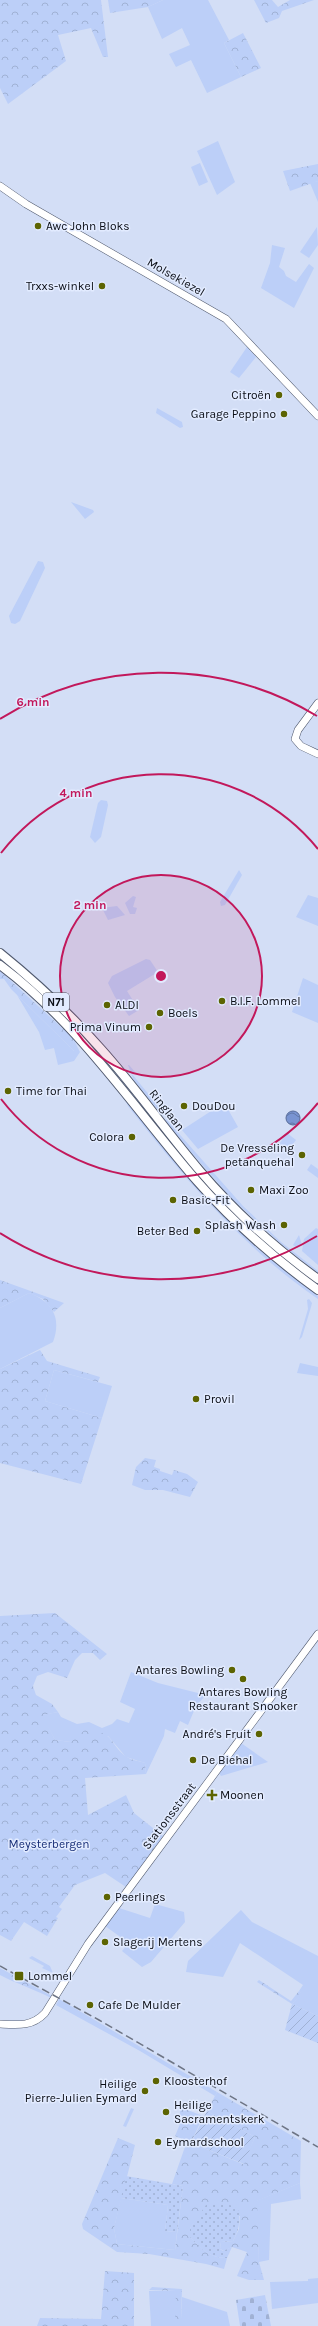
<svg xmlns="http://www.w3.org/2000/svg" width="318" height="2326" font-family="Karla,sans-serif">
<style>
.grass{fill:#bccff8}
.forest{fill:url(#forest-crowns)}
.cemetery{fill:url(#cemetery-stones)}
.park{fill:url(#park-dots)}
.garden{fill:url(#garden-furrows)}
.water{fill:url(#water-waves);stroke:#586c99}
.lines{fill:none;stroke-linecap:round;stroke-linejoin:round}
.major-casing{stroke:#4f586d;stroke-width:8}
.highway-casing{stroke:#4f586d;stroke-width:10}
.major{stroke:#fff;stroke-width:7}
.highway{stroke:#fff;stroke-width:8}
.rail{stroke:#6e7585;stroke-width:1.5;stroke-dasharray:8 4;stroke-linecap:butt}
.ring{fill:none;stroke:#c2185b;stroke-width:2}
.poi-dot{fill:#5c6402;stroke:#e2ebff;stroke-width:1.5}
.labels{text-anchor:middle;stroke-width:3;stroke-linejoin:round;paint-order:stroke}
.shield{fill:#e2ebff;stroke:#4b505b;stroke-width:1}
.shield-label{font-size:11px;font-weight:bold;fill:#0a0d15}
.poi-label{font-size:12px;fill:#0a0d15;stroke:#e2ebff;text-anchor:start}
.street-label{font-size:12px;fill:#0a0d15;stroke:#e2ebff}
.park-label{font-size:12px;fill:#172e77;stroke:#e2ebff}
.centre{fill:#c2185b;stroke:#e2ebff;stroke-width:2}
.ring-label{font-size:12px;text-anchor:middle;font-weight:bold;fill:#c2185b;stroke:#e2ebff;stroke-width:3;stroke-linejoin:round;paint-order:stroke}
</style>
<defs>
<pattern id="forest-crowns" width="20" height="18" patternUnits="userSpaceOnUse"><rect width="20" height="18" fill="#bccff8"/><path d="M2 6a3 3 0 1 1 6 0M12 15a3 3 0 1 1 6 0" fill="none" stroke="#a0b1d4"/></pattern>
<pattern id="cemetery-stones" width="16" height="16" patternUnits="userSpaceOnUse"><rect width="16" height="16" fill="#bccff8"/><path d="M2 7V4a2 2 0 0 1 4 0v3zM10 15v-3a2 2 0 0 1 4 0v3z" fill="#a0b1d4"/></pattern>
<pattern id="park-dots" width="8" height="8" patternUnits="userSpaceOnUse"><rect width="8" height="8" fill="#bccff8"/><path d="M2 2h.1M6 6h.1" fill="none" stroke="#a0b1d4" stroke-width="1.8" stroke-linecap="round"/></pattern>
<pattern id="garden-furrows" width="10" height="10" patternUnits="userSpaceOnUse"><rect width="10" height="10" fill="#bccff8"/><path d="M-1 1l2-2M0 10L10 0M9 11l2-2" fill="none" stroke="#a0b1d4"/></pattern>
<pattern id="water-waves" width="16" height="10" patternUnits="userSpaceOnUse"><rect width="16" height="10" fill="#7994d2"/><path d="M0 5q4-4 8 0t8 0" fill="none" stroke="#6177a9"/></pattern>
</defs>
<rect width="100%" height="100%" fill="#d3def6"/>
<g class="grass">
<polygon points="163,0 208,0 229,40 224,43 241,77 207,93 191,60 176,67 169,54 190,45 182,28 162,39 148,7"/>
<polygon points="218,141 235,182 217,195 197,151"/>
<polygon points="200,163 208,182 199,186 191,167"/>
<polygon points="318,181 318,202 310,183"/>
<polygon points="317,227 318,245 309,258 300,252"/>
<polygon points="272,245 285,248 279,267 284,271 286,276 296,282 309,264 314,268 294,308 261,288 270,263"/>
<polygon points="247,347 256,357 239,378 230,372"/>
<polygon points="157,408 182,422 183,427 180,428 156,413"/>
<polygon points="71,502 93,510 94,512 85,519"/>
<polygon points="38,561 43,562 45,568 20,621 15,624 11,623 9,616"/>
<polygon points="101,800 107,801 108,805 101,837 95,843 90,837 98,803"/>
<polygon points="239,870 242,875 225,905 221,906 220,902"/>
<polygon points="308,895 318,898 318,926 296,917"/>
<polygon points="133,896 136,897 133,907 137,908 135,914 130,914 125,903"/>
<polygon points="117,906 125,915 108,920 102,908"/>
<polygon points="0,957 30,982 96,1046 94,1048 71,1023 0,961"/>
<polygon points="146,959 150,960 158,972 127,991 139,1010 129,1016 115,997 108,983 112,976"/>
<polygon points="303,978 318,985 318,1023 292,1012"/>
<polygon points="17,995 74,1051 73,1038 80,1052 74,1061 58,1065 54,1048 45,1050 39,1032"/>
<polygon points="128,1065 129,1065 135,1072 132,1074 159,1107 158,1110 134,1081"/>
<polygon points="110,1068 281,1254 318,1283 318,1287 241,1223 197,1176"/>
<path d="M124,1097l85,105 48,46 61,48v3c-76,-52 -134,-121 -190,-193z"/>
<polygon points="222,1104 225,1104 238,1127 198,1149 182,1130"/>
<polygon points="166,1119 243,1206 281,1242 318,1271 318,1273 281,1244 230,1197 171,1129 165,1121"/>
<polygon points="287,1133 296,1140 286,1154 277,1147"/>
<polygon points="311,1164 318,1169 318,1178 307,1170"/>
<polygon points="316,1228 318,1229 318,1265 302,1251 304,1239"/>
<polygon points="299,1235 302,1245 297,1248 293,1245"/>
<path d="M29,1293c23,8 33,25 24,49l-53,27v-61z"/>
<polygon points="309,1299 312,1303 311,1307 302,1337 299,1340 308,1309 307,1300"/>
<polygon points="300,1363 318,1367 318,1376 297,1373"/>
<polygon points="54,1370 112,1386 102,1418 45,1401"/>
<polygon points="131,1672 158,1683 206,1695 196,1706 188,1725 180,1721 175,1733 165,1729 164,1736 146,1774 145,1763 126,1757 108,1736 71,1742 55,1740 42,1715 58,1712 61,1717 77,1724 89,1722 102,1728 112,1724 117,1719 129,1723 135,1709 120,1702"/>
<polygon points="241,1743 268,1762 221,1776 219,1773"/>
<polygon points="155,1904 184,1912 185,1922 151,1962 142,1967 122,1951 129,1943 105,1926 119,1908 150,1918"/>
<polygon points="241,1910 252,1922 318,1956 318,2016 292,2004 302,1994 299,1991 303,1985 240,1943 223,1977 186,1972 188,1961"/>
<polygon points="32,1956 50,1966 53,1973 42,1968 44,1966 29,1958"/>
<polygon points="59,1999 217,2092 215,2096 140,2051 56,2005"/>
<polygon points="131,2108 134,2109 126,2127 123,2126"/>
<polygon points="300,2183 301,2199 271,2204 269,2260 259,2262 256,2201"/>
<polygon points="121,2198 168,2205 165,2231 177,2232 175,2250 117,2244 114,2228"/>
<polygon points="318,2278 318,2303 272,2309 270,2282 308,2281 308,2279"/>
<polygon points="149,2291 177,2291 181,2319 182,2297 227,2312 230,2326 151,2326"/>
</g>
<g class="forest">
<polygon points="0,0 101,0 108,57 103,57 91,28 58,35 66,61 8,104 0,88"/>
<polygon points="108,0 163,0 148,7 110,13"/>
<polygon points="254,0 272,0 278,7 290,0 314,0 282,11 279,18 266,23"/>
<polygon points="243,33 261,68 241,77 224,43"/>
<polygon points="318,164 318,181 290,191 283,171"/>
<polygon points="0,971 73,1038 75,1052 11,989 4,979 0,979"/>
<polygon points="0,1280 64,1303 54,1312 43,1299 29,1293 0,1308"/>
<polygon points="40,1350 47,1361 100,1377 98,1382 54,1370 45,1401 102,1418 81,1484 0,1463 0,1369"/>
<polygon points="145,1458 156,1460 154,1467 160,1469 160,1471 172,1475 174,1470 187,1474 198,1482 190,1497 163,1490 145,1490 132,1485 136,1467"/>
<path d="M55,1613l52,41 -7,6 -7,-7h-11l-7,7 -8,18 -19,-6 -11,4 -4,10 3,9 16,9 6,8 -15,3 12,25 16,2 15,-13c30,3 23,16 41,28 4,3 13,4 18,6l1,11 -61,4 3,37 38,-20 8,18 29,23 -37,51 -21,-14 -30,12 -16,22 3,2 -6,8 2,1 -11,18 -23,-14 -13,19 -11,-6v-319z"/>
<path d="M0,1968l52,28 -1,2c-17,-9 -34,-14 -51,-23z"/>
<polygon points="259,1980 291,2001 299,1991 303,1994 292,2004 257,1982"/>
<path d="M217,2092l84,49 -1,42 -43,18 2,61 5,18h-15l-12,-4 10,-24 -15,-5 -8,4 -4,-2 1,-7 12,-1 6,-12 1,-13 -39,-2 -11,14v9c11,11 21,22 37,21l-3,11 -18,-5 -57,-10 -32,-2 -34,-23 -1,-5 36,-86 17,7 -21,83 3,16 58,6 8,-64 -11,-2 15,-43 -12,-5 5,-12v-17l23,9 -12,27 52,21 12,-27 -48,-26z"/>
<polygon points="105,2271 134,2273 134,2326 37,2326 40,2318 101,2319"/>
<polygon points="152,2287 182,2289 181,2319 175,2320 176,2291 149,2290"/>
</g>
<polygon class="cemetery" points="265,2295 271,2326 240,2326 236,2300"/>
<g class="park">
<polygon points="126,2176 183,2186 177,2232 165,2231 168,2205 121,2198"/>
<path d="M227,2204l11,4c3,13 1,22 -5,33l-12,1 -1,7 3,2 9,-4 -5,11c-16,1 -27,-10 -37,-21v-9l16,-23z"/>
</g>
<g class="garden">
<polygon points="292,2004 318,2016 318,2043 285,2030"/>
<polygon points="207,2111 255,2137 244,2164 191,2143"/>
</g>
<circle class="water" cx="293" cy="1118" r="7"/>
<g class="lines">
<defs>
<g id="major">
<polyline points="0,186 26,204 226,319 318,416"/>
<polyline points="318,703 298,730 295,739 301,746 318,754"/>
<path d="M0,2024c17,1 32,3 45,-11l43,-69 230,-310"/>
</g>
<g id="highway">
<path d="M0,953c36,29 70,61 101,96 35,39 65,82 99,122 35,41 75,77 118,108"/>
<path d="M0,965c79,59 133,142 197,216 36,41 77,77 121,109"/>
</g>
</defs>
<use href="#major" class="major-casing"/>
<use href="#highway" class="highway-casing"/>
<use href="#major" class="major"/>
<use href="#highway" class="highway"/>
<polyline class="rail" points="0,1966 99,2020 318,2147"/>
</g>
<circle cx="161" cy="976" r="101" fill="#c2185b" fill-opacity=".12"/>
<g class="ring">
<circle cx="161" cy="976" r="101"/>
<path d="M318 1103A202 202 0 0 1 1 1099M1 853A202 202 0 0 1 318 849"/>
<path d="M317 1236A303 303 0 0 1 0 1233M0 719A303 303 0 0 1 317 716"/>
</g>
<g class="poi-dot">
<circle cx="38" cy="226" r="4"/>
<circle cx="102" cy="286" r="4"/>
<circle cx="279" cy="395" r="4"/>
<circle cx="284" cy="414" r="4"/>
<circle cx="222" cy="1001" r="4"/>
<circle cx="107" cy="1005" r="4"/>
<circle cx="160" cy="1013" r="4"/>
<circle cx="149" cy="1027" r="4"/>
<circle cx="8" cy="1091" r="4"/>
<circle cx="184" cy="1106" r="4"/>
<circle cx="132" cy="1137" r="4"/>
<circle cx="302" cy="1155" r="4"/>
<circle cx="251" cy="1190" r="4"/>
<circle cx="173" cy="1200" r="4"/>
<circle cx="284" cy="1225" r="4"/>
<circle cx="197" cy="1231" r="4"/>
<circle cx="196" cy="1399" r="4"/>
<circle cx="232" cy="1670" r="4"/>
<circle cx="243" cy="1679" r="4"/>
<circle cx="259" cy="1734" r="4"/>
<circle cx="193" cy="1760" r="4"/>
<path d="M210 1789h4v4h4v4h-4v4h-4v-4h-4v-4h4z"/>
<circle cx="107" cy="1897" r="4"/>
<circle cx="105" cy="1942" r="4"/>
<rect x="14" y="1971" width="10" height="10" rx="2"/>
<circle cx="90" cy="2005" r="4"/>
<circle cx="156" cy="2081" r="4"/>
<circle cx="145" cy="2091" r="4"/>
<circle cx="166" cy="2112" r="4"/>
<circle cx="158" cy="2142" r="4"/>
</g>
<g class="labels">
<rect class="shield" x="43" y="993" width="26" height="18" rx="3"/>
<g class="shield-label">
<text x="56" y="1006">N71</text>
</g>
<g class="poi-label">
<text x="46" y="230">Awc John Bloks</text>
<text x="94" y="290" text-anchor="end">Trxxs-winkel</text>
<text x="271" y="399" text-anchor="end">Citroën</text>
<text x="276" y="418" text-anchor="end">Garage Peppino</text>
<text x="230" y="1005">B.I.F. Lommel</text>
<text x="115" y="1009">ALDI</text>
<text x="168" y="1017">Boels</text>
<text x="141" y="1031" text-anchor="end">Prima Vinum</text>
<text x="16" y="1095">Time for Thai</text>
<text x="192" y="1110">DouDou</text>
<text x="124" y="1141" text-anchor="end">Colora</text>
<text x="294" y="1152" text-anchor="end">De Vresseling<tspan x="294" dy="14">petanquehal</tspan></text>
<text x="259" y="1194">Maxi Zoo</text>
<text x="181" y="1204">Basic-Fit</text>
<text x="276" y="1229" text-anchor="end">Splash Wash</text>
<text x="189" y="1235" text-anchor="end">Beter Bed</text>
<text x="204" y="1403">Provil</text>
<text x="224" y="1674" text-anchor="end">Antares Bowling</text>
<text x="243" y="1696" text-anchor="middle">Antares Bowling<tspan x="243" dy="14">Restaurant Snooker</tspan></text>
<text x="251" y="1738" text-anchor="end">André's Fruit</text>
<text x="201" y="1764">De Biehal</text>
<text x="220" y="1799">Moonen</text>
<text x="115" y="1901">Peerlings</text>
<text x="113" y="1946">Slagerij Mertens</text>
<text x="28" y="1980">Lommel</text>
<text x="98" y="2009">Cafe De Mulder</text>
<text x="164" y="2085">Kloosterhof</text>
<text x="137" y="2088" text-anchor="end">Heilige<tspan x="137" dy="14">Pierre-Julien Eymard</tspan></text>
<text x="174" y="2109">Heilige<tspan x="174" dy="14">Sacramentskerk</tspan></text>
<text x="166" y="2146">Eymardschool</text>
</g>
<g class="street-label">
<text transform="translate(176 277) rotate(30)" y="4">Molsekiezel</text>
<text transform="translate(167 1110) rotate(52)" y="4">Ringlaan</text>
<text transform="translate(169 1816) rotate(-53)" y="4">Stationsstraat</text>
</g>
<g class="park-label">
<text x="49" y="1848">Meysterbergen</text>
</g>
</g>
<circle cx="161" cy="976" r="6" class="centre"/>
<g class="ring-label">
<text x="33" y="706">6 min</text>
<text x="76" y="797">4 min</text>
<text x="90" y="909">2 min</text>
</g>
</svg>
